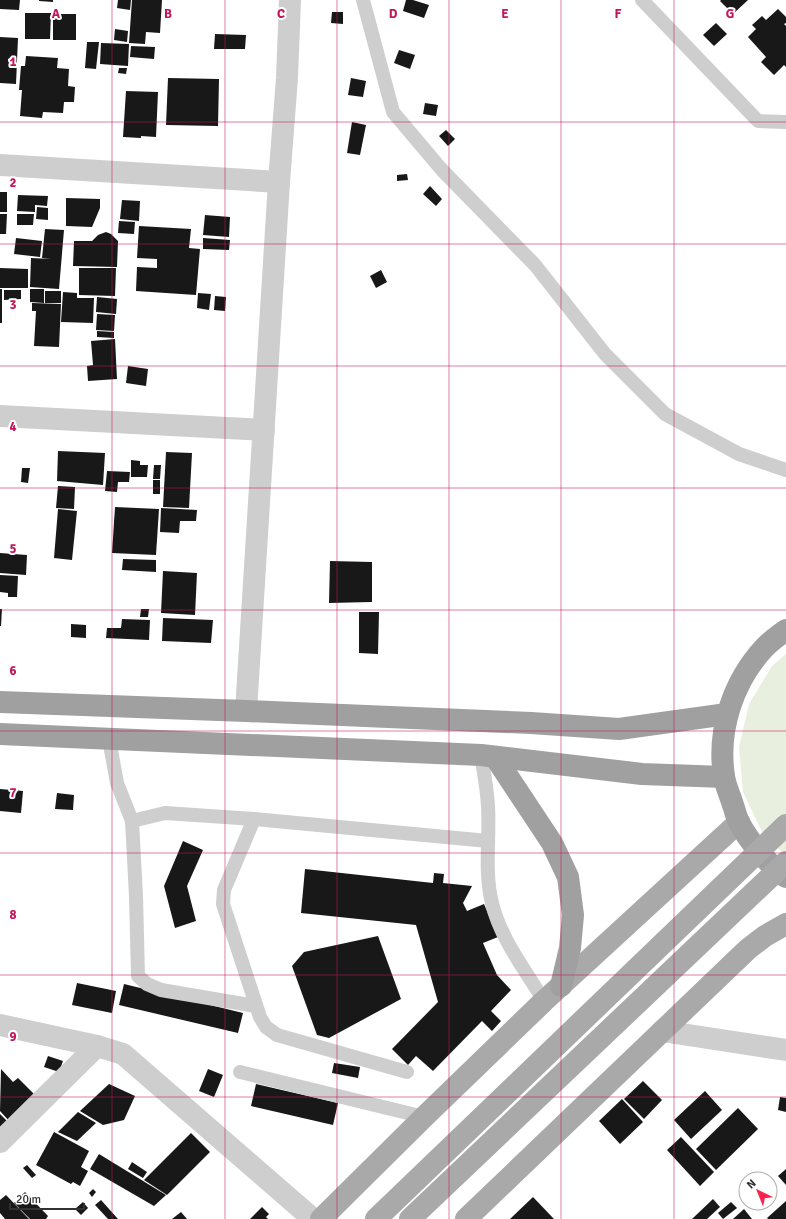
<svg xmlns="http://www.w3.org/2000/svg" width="786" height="1219" font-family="Signika,sans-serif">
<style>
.green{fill:#e9efde}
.building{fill:#181818}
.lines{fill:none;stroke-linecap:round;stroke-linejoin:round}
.service{stroke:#cecece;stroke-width:14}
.minor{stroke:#cecece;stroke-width:22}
.tertiary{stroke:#cecece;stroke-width:22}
.primary{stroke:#a9a9a9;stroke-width:22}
.trunk{stroke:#a0a0a0;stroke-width:22}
.primary-bridge{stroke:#a9a9a9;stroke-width:22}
.grid{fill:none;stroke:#c2185b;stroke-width:1;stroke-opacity:0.55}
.grid-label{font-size:13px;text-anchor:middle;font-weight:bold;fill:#c2185b;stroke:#fff;stroke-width:4;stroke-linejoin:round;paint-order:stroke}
</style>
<rect width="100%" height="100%" fill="#fff"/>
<polygon class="green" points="786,654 786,856 762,832 743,792 739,747 749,704 772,666"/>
<g class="building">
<polygon points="0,0 20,0 19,10 0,9"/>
<polygon points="39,0 53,0 53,2 39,1"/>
<polygon points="118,0 131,0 130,10 117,8"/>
<polygon points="132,0 162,0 160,33 146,32 145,44 129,43"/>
<polygon points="406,0 413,0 429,5 424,18 403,11"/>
<polygon points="721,0 748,0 733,14 720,1"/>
<polygon points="778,9 786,17 786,23 784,24 786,26 786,67 784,65 774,75 761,62 766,57 748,37 756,29 752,25 762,16 766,20"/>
<polygon points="332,12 343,12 343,24 331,23"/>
<polygon points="25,13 51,13 50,39 25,39"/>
<rect x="53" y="14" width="23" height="26"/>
<polygon points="716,23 727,34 714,46 703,35"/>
<polygon points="115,29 128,31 127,42 114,40"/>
<polygon points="215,34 246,35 245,49 214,49"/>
<polygon points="0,37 18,38 16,84 0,83"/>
<polygon points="87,42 99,42 96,69 85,68"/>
<polygon points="101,43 129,44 128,66 100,64"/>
<polygon points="131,46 155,47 154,59 130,57"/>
<polygon points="399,50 415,55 410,69 394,63"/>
<polygon points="26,56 58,58 57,68 69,69 68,86 75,87 74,102 64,102 63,113 43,112 42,118 20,116 22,90 19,90 21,66 25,66"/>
<polygon points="119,68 127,68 126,74 118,73"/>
<polygon points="168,78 219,79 218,126 166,125"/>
<polygon points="351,78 366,81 363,97 348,95"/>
<polygon points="126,91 158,92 156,137 141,136 141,138 123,137"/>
<polygon points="425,103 438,105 436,116 423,114"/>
<polygon points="352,122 366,125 360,155 347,153"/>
<polygon points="446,130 455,139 448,146 439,136"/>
<polygon points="407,174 408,180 397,181 397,175"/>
<polygon points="430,186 442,199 436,206 423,194"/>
<rect x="0" y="192" width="7" height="20"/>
<polygon points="18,195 48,196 47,206 35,205 35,212 17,211"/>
<polygon points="66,198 100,199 100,208 92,227 66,226"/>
<polygon points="122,200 140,201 139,221 120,219"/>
<polygon points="37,207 48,208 48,220 36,219"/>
<polygon points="0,214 7,214 6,234 0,234"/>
<polygon points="17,214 34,214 33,225 17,225"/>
<polygon points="205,215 230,217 229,237 203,235"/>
<polygon points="119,221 135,222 134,234 118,233"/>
<polygon points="139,226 191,229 189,248 200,249 196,295 136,291 137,267 157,268 157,259 137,258"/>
<polygon points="45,229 64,230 59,289 30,287 31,258 51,259 42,258"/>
<polygon points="106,232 111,234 118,241 117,267 73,266 74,241 92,241 98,235"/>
<polygon points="16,238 42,241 40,257 14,254"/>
<polygon points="203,238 230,240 229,250 203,249"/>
<polygon points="0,268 28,269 28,288 0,288"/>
<polygon points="79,268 116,268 115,296 79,295"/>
<polygon points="381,270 387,282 376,288 370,276"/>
<rect x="0" y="289" width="2" height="34"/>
<polygon points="30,289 44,289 44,303 30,302"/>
<polygon points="4,290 21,290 21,299 4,300"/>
<rect x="45" y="291" width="16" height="12"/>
<polygon points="63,292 77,293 77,298 94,298 93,323 61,322"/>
<polygon points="198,293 211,294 209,310 197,308"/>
<polygon points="215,296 226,297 225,311 214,310"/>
<polygon points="97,297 117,299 116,314 96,312"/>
<polygon points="32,303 61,304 59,347 34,346 36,311 32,311"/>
<polygon points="97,314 115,315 114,331 96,330"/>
<polygon points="97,331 114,332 114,338 97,337"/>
<polygon points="115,339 117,379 88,381 87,366 93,365 91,341"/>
<polygon points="128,366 148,369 146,386 126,383"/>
<polygon points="58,451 105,453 103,485 57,481"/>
<polygon points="166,452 192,453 189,508 163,507"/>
<polygon points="131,460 140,461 140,465 148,465 147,477 131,477"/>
<polygon points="154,465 161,465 160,479 153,479"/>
<polygon points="22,468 30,468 28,483 21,482"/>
<polygon points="107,471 130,472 129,482 118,482 117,492 105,491"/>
<rect x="153" y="480" width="7" height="14"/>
<polygon points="58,486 75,487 74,509 56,508"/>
<polygon points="115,507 159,509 156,555 112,553"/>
<polygon points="161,508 197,510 196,521 180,521 179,533 160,532"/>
<polygon points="58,509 77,511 72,560 54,558"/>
<polygon points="0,553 27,555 26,575 0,573"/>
<polygon points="123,559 156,560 156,572 122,570"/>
<polygon points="330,561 372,562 372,602 329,603"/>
<polygon points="163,571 197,573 195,615 161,613"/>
<polygon points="0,575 18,576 17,597 8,597 8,593 0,592"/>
<polygon points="0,609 2,609 1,626 0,626"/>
<polygon points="141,609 149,609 148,617 140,617"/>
<polygon points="359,612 379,612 378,654 359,653"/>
<polygon points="163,618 213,620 211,643 162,641"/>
<polygon points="122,619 150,620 149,640 106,638 107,628 121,628"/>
<polygon points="71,624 86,625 86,638 71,637"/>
<polygon points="0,789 23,791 21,813 0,811"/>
<polygon points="57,793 74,795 73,810 55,809"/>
<polygon points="183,841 203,850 187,886 196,921 175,928 164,886"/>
<polygon points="305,869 433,883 434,873 444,874 443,883 472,886 463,903 467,911 484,904 498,937 483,943 497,975 511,990 491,1011 501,1021 492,1031 482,1021 433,1071 416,1056 408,1065 392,1049 438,1002 416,925 301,913"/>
<polygon points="378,936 401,999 329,1038 317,1035 292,966 304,952"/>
<polygon points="77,983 116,991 112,1013 72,1005"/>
<polygon points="124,984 243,1013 238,1033 119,1005"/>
<polygon points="48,1056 63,1061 59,1072 44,1067"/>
<polygon points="334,1063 360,1067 358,1078 332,1073"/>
<polygon points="1,1069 13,1082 18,1078 37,1097 10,1122 0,1111"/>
<polygon points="208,1069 223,1075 214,1097 199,1091"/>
<polygon points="643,1081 662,1100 644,1119 624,1099"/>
<polygon points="109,1084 135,1096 124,1120 103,1125 80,1111"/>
<polygon points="256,1084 338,1103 333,1125 251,1106"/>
<polygon points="705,1091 722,1110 691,1139 674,1120"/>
<polygon points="780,1097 786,1098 786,1112 778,1110"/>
<polygon points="622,1099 643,1122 620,1144 599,1121"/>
<polygon points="738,1108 758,1129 716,1170 696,1149"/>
<polygon points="78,1112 96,1123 77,1141 58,1132"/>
<polygon points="0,1114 7,1121 0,1127"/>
<polygon points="54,1132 89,1151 81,1167 88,1171 80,1186 73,1182 71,1184 36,1165"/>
<polygon points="191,1133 210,1152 167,1195 144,1180"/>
<polygon points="681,1137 714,1172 700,1186 667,1150"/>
<polygon points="99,1154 166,1195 154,1206 90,1169"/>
<polygon points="132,1162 147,1172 143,1178 128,1169"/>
<polygon points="27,1165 36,1175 32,1178 23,1168"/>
<polygon points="786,1169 786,1185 778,1176"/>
<polygon points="93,1189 96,1192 92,1197 89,1193"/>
<polygon points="25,1192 48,1216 46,1219 30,1219 14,1203"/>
<polygon points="6,1195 29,1219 5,1219 0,1213 0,1200"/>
<polygon points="533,1197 554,1219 510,1219"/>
<polygon points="713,1199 720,1207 707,1219 692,1219"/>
<polygon points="101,1200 118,1219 108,1219 95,1205"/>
<polygon points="786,1201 786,1219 768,1219 767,1218"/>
<polygon points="83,1202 88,1208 81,1215 75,1209"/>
<polygon points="731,1202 737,1208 723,1219 718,1213"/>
<polygon points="262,1207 269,1214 266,1217 268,1219 250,1219"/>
<polygon points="744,1209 752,1219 733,1219"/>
<polygon points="181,1212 187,1219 172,1219"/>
</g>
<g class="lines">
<g class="service">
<polyline points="363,0 393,112 442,170 535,265 605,354 665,414 739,454 786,470"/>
<polyline points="642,0 758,121 786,122"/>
<polyline points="109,739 117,783 132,821"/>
<path d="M481,755c3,17 6,34 7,51 2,32 -4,65 4,97 8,35 34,68 52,98"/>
<polyline points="254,819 224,890 223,904 260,1017 266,1027 277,1035 407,1072"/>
<polyline points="256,1006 161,990 147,984 138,976 136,896 132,821 165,813 254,819 488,841"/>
<polyline points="240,1072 424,1117"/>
</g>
<g class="minor">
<polyline points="0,165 279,182"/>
<polyline points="0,416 264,430"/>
<polyline points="0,1025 97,1046 123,1054 313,1219"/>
<polyline points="662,1031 786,1050"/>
<polyline points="0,1142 97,1046"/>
</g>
<polyline class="tertiary" points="246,711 279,182 287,78 290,0"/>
<g class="primary">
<polyline points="321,1219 424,1117 544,1001 739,822"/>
<polyline points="466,1219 748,949 765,936 786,924"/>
</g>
<g class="trunk">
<path d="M786,630c-7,5 -15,11 -21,17 -32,34 -48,83 -41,129 1,9 6,19 9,29 2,5 3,12 6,17 8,17 31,45 47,55"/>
<polyline points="0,702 246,711 531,723 619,729 727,714"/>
<polyline points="0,734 481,755 642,774 724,777"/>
<polyline points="495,757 552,843 568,877 573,915 570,948 561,986"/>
</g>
<g class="primary-bridge">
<polyline points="376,1219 786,825"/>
<polyline points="410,1219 786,862"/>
</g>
</g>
<path class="grid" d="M112,0v1219M225,0v1219M337,0v1219M449,0v1219M561,0v1219M674,0v1219M0,122h786M0,244h786M0,366h786M0,488h786M0,610h786M0,731h786M0,853h786M0,975h786M0,1097h786"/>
<g class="grid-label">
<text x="56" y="18">A</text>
<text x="168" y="18">B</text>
<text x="281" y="18">C</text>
<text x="393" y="18">D</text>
<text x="505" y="18">E</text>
<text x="618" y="18">F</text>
<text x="730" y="18">G</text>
<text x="13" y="66">1</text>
<text x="13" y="187">2</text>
<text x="13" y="309">3</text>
<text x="13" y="431">4</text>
<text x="13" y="553">5</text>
<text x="13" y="675">6</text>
<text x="13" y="797">7</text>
<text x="13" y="919">8</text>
<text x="13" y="1041">9</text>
</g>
<g transform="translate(758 1191) rotate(317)"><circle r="19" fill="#ffffff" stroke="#adadad"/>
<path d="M0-3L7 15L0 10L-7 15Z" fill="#f7244f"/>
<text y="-6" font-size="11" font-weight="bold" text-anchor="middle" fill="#313131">N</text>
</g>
<path d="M10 1203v6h74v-6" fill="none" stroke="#313131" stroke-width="2"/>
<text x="16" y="1203" font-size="12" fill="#313131" stroke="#ffffff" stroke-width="3" paint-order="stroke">20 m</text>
</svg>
